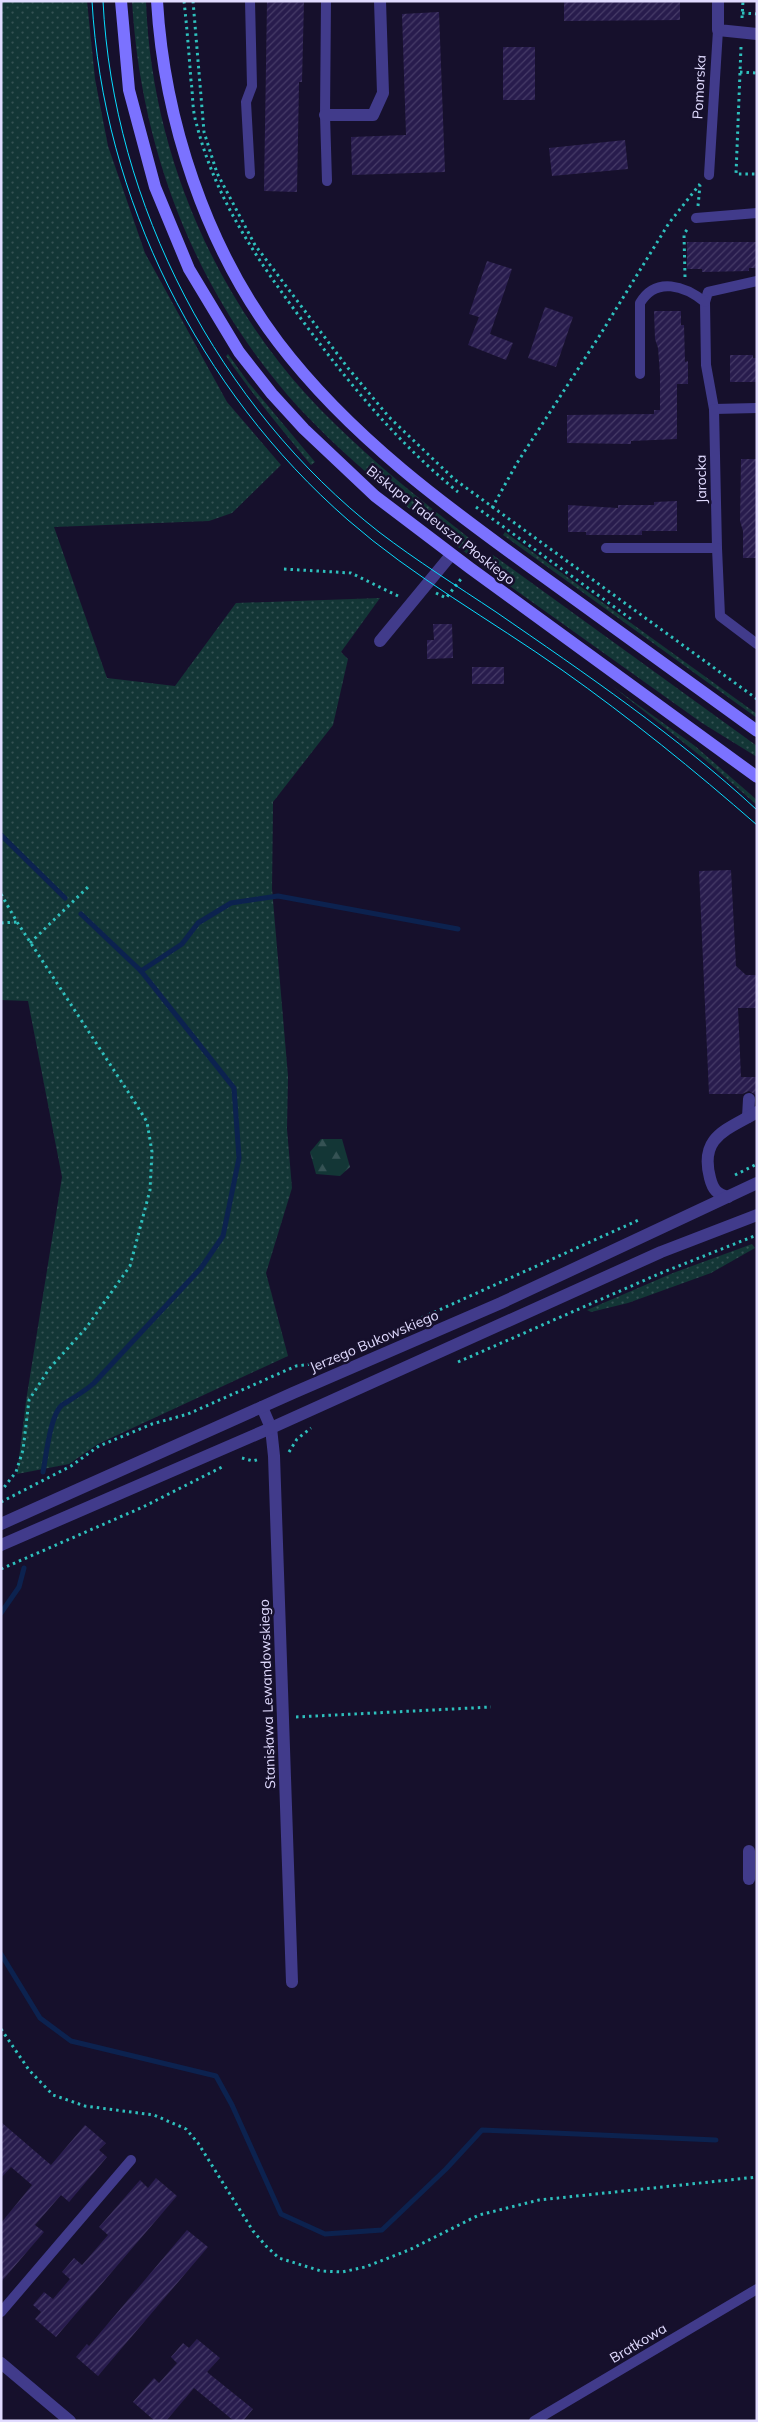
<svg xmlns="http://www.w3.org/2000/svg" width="758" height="2422" font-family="Mulish,sans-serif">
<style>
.grass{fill:url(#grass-dots)}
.forest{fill:url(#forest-firs)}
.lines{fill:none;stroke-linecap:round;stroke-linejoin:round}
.stream{stroke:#0c224f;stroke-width:5}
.building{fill:url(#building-hatch)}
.path{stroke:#2ec0bd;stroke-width:3;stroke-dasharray:2.5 4;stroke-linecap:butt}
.service{stroke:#413b8b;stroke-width:10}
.minor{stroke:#413b8b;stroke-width:12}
.tertiary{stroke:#413b8b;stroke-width:12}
.secondary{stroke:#7b72ff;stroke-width:12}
.tram{stroke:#07ddff;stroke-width:1}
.labels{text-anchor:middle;stroke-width:5;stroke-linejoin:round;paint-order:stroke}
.street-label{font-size:14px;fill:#e1dbff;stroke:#16102c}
</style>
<defs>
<pattern id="grass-dots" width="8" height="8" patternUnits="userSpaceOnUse" patternTransform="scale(1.25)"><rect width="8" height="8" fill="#133636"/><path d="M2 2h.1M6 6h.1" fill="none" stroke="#355254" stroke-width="1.8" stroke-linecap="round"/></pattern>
<pattern id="forest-firs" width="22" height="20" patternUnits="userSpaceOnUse" patternTransform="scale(1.25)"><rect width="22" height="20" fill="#133636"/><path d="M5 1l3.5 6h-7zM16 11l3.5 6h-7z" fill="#355254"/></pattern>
<pattern id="building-hatch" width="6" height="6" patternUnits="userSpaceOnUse" patternTransform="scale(1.25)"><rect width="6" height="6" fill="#281c4d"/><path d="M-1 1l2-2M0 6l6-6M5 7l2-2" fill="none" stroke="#473c68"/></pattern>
</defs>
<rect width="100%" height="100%" fill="#16102c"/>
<g class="grass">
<polygon points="1,1 87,1 95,79 108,146 145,253 227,402 281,465 232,513 209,521 54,527 107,678 175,686 236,603 380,598 341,652 348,659 333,725 273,802 272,889 288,1076 287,1129 292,1188 266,1273 288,1356 98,1444 69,1464 17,1474 26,1401 62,1177 28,1001 1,1000"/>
<path d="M132,1h14c5,143 63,285 159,392 52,57 113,105 173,152l-8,11c-59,-45 -118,-92 -169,-146 -104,-113 -160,-257 -169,-409z"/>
<path d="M228,354l20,28 67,80 -4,3c-30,-36 -59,-71 -85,-109z"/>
<polygon points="505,532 757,714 757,718 503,535"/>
<polygon points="493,555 757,746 757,757 702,723 483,567"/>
<polygon points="612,686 695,746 757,800 757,805 703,758"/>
<polygon points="752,1244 755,1248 711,1273 628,1303 591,1312 587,1310 673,1273"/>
</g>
<polygon class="forest" points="321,1139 342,1139 350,1167 340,1176 316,1174 310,1152"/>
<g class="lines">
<g class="stream">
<polyline points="1,835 65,898"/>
<polyline points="141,971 182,944 198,923 231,903 278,896 458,929"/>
<path d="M43,1472c3,-15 7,-57 19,-67 11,-7 22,-13 32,-22l107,-115 22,-32 16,-78 -5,-70 -93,-117 -60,-57"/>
<polyline points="1,1613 19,1587 24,1568"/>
<polyline points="1,1954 40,2018 71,2041 216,2076 232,2105 281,2214 325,2234 382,2230 446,2169 482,2130 716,2140"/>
</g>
</g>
<g class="building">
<polygon points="267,1 304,1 302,82 299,82 297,192 264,191"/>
<polygon points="564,1 680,1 680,20 564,21"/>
<polygon points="439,12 445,172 352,175 351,137 406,135 402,14"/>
<rect x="503" y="47" width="32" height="53"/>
<polygon points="625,140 628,169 552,176 549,148"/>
<polygon points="687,242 757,242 757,268 749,268 749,271 702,272 702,269 687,269"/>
<polygon points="487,261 512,269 490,334 513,343 506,360 468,345 479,317 469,314"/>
<polygon points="545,307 573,317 556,367 528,358"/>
<polygon points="654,311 681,311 681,325 684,325 685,362 688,361 688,384 677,384 677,439 631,441 631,444 567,443 567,415 654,414 654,410 660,410 660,375 658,348 655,339"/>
<polygon points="730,355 753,355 753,358 757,358 757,382 730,382"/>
<polygon points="741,459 757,459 757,558 743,558 743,531 740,521"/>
<polygon points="677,501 677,531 642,531 642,535 586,535 586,532 568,532 568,505 618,508 618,505 654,505 654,502"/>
<polygon points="433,624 452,624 453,658 427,659 427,640 434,640"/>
<rect x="472" y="667" width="32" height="17"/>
<polygon points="731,870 736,966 746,975 757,975 757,1008 738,1008 741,1077 756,1077 756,1095 749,1091 742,1094 709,1094 699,871"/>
<polygon points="1,2122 51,2165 85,2125 106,2143 99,2150 107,2157 69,2202 61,2195 54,2203 35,2225 44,2232 1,2282 1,2223 32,2185 11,2167 1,2178"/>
<polygon points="156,2178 177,2196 56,2337 35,2319 41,2312 33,2305 44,2292 53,2299 70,2279 62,2272 74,2258 82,2265 108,2235 99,2227 106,2219 140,2180 148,2188"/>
<polygon points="187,2230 208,2247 98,2376 76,2357 87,2344 89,2346"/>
<polygon points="197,2339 220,2358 207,2372 253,2409 243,2421 234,2421 194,2388 166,2421 155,2421 133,2402 154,2378 159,2383 177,2363 171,2357 183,2343 189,2348"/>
</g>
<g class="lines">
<g class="path">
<path d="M184,1c3,27 5,53 7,80 2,13 1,28 5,41 19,77 62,139 109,202 46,62 93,119 153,168"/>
<polyline points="193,1 204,132 217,173 255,245 348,368 389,417 454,479 757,699"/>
<polyline points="742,13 757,14"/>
<polyline points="742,18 743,1"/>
<polyline points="741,47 736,174 757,174"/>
<polyline points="740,72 757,73"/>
<polyline points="698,206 700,185"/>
<polyline points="685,277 684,234 689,227"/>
<polyline points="476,507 631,619"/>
<polyline points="492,508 517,463 600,335 669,223 700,184"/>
<polyline points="284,569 351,573 398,596"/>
<polyline points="436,593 446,598 461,579"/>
<polyline points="1,894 17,922 136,1104 147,1122 152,1152 150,1190 130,1266 86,1328 49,1369 29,1400 23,1450 16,1472 2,1490"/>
<polyline points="1,923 17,922"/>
<polyline points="30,943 88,887"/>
<polyline points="735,1175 757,1164"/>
<polyline points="357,1347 641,1219"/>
<polyline points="458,1362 661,1273 757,1235"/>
<polyline points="289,1452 297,1439 311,1428"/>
<polyline points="242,1458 253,1461 260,1459"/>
<polyline points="1,1502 71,1466 99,1446 152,1424 188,1414 296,1366 322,1363"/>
<polyline points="1,1569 143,1507 222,1467"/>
<polyline points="296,1717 491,1707"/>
<polyline points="1,2029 29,2070 53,2095 85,2106 154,2115 186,2129 198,2143 253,2231 267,2247 279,2258 321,2271 342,2272 365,2267 409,2250 479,2215 539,2200 757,2177"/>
</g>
<g class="service">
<polyline points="326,1 325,115 327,181"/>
<polyline points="250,174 246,102 252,86 250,1"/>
<polyline points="709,175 718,30"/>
<polyline points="696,218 757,213"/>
<polyline points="757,281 708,292 705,302 706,365 714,409 757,408"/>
<path d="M640,374v-71c16,-27 45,-17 65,-1"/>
<polyline points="714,409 717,548"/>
<polyline points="606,548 717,548 720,616 757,644"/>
<polyline points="1,2312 131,2160"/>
<polyline points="534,2421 757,2289"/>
</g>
<g class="minor">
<polyline points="718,1 718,30 757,34"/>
<polyline points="325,115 373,115 383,93 380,1"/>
<polyline points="380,641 451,555"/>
<polyline points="748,1117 749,1099"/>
<path d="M728,1197c-11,-3 -15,-7 -18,-19 -11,-42 17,-48 47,-66"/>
<polyline points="262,1407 271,1428 274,1456 292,1982"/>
<polyline points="749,1851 749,1879"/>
<polyline points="1,2363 70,2421"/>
</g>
<g class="tertiary">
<polyline points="1,1524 293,1393 501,1303 757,1183"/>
<polyline points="1,1545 271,1428 661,1252 757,1215"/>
</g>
<g class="secondary">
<polyline points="121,1 129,90 155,187 189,269 239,352 272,394 304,429 375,496 470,568 757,777"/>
<path d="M157,1c7,119 49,246 121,341 72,95 170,166 266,235 71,52 142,103 213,154"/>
</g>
<g class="tram">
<path d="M92,1c11,198 107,389 256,519 65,57 143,100 214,150 68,48 132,100 195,155"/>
<path d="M103,1c10,204 116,406 276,531 38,29 78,54 117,80 90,62 181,124 261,198"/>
</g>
</g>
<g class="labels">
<g class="street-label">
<text transform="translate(699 87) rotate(-87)" y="5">Pomorska</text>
<text transform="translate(701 479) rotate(-91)" y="5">Jarocka</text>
<text transform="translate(441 525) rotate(38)" y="5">Biskupa Tadeusza Płoskiego</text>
<text transform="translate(374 1341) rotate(-23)" y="5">Jerzego Bukowskiego</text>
<text transform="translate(267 1694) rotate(-92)" y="5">Stanisława Lewandowskiego</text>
<text transform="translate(638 2343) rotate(-31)" y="5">Bratkowa</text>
</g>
</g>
<rect width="758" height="2422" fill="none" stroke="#e1dbff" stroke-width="5"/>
</svg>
